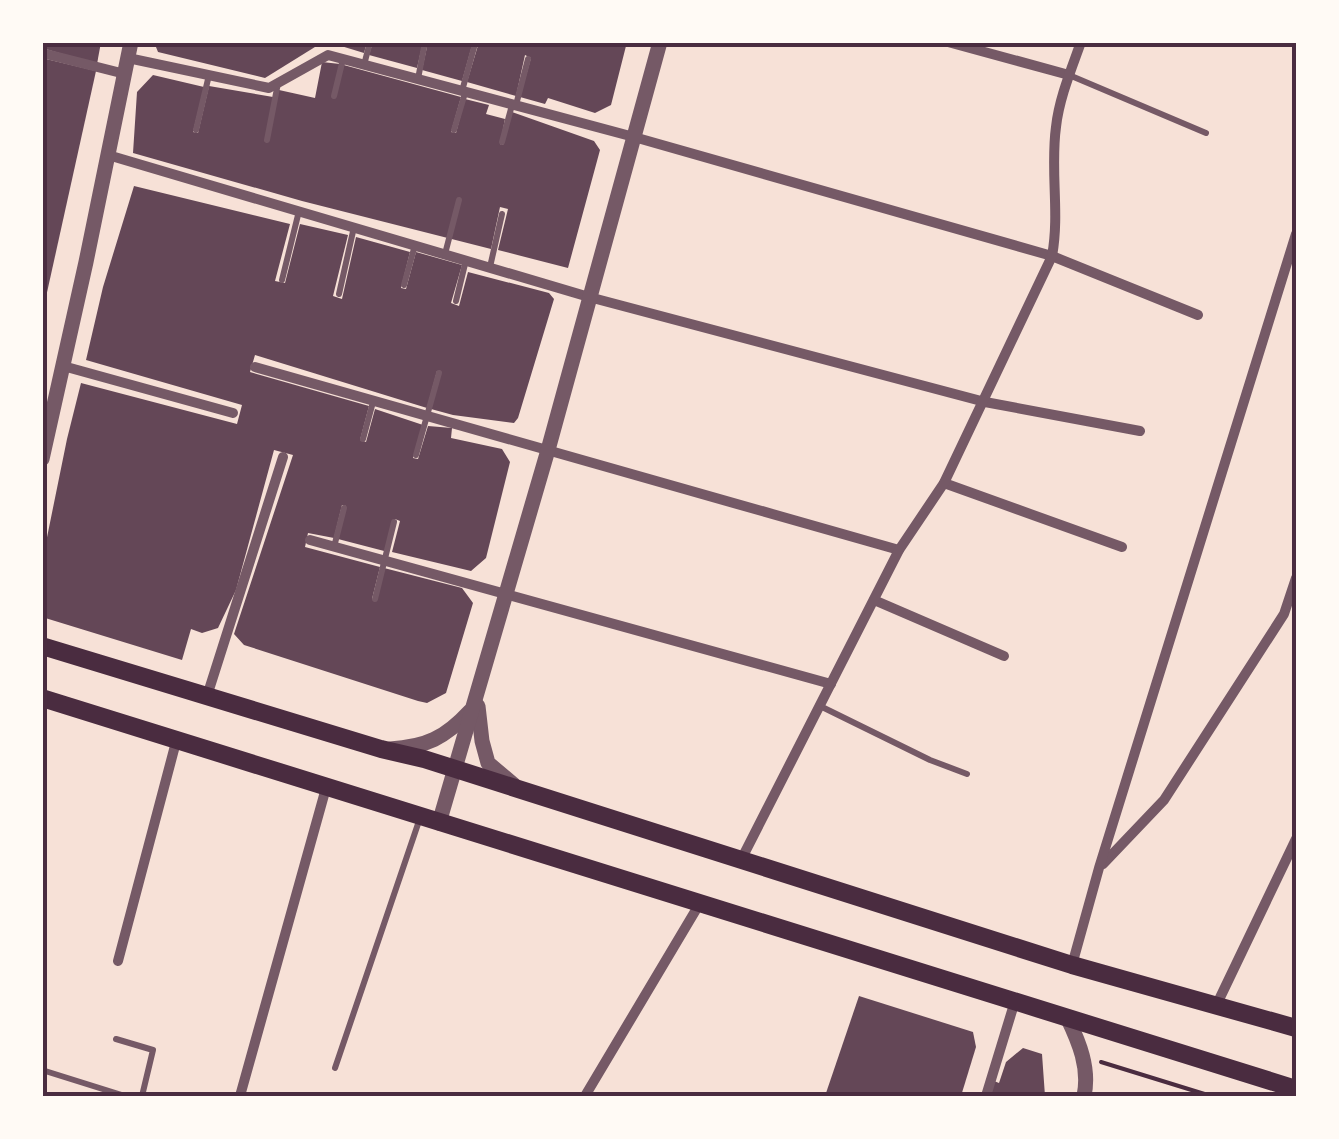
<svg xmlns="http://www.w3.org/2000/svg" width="1339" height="1139" font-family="Quicksand,sans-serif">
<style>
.building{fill:#644757}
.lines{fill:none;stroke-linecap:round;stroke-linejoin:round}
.path{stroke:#4a2c40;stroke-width:4}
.service{stroke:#755966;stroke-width:6}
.minor{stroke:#755966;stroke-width:10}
.tertiary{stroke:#755966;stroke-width:15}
.secondary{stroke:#4a2c40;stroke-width:18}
.neatline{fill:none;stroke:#4a2c40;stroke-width:4}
</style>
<rect width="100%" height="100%" fill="#f7e1d7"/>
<g class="building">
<polygon points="42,42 101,42 97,64 42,48"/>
<polygon points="154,42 323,42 265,78 158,52"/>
<polygon points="328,42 367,42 364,53"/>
<polygon points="373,42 423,42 417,68 369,55"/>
<polygon points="428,42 473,42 462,81 422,70"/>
<polygon points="479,42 627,42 611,105 595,113 548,98 545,104 520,97 531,58 525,55 516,96 467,82"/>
<polygon points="42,58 96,71 44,306 42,306"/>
<polygon points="322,62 340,64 461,97 451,132 456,133 465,99 489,105 486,114 505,119 500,144 503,145 512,112 594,141 600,150 568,268 498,250 508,209 500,207 491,249 302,201 133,153 137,92 153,75 204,87 193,132 198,133 209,86 273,97 279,90 315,98"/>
<polygon points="134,186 290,224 275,281 285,283 300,224 348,235 333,296 342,299 356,237 410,252 401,288 406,289 416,252 462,265 451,303 459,306 468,272 549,293 554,299 518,418 514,423 453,415 431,409 441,372 437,371 427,408 255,355 250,372 369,406 360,440 366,442 375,409 423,425 413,458 418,459 428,426 452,428 451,438 502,449 510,462 486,558 471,571 392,552 400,521 395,519 388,552 338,539 346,506 342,505 334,538 308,533 305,547 380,567 372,599 373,600 384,568 462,588 473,603 446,693 427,703 418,701 244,645 234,634 293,455 274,450 236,590 218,628 202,633 191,629 182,660 42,617 42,562 67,439 81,383 237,424 242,405 86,360 103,287"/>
<polygon points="859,996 973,1032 976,1047 961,1096 825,1096"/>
<polygon points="1023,1048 1042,1054 1045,1096 990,1096 994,1081 999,1083 1006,1062"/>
</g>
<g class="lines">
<polyline class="path" points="1101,1062 1211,1096"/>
<g class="service">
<polyline points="364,65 370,42"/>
<polyline points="1069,75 1206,133"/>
<polyline points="418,79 425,42"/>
<polyline points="462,91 475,44"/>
<polyline points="334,96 343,59"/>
<polyline points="516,105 528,59"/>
<polyline points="196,130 209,75"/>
<polyline points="454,130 465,93"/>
<polyline points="267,140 278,83"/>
<polyline points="502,142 512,105"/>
<polyline points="445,254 459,200"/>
<polyline points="490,267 502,214"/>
<polyline points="282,280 299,211"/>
<polyline points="404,285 415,245"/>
<polyline points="339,294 354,227"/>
<polyline points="456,301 466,260"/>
<polyline points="363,439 373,402"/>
<polyline points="416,455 439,373"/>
<polyline points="334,547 344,508"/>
<polyline points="375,599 394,522"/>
<polyline points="820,706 930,760 967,774"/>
<polyline points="116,1039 153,1050 142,1096"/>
<polyline points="335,1068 420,818"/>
<polyline points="42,1070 125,1096"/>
</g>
<g class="minor">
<polyline points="948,42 1069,75"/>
<polyline points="42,53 125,74"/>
<polyline points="128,58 269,88 328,55 634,137 1052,256 1198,315"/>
<polyline points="108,155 589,297 985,402 1140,431"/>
<polyline points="63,366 233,413"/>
<polyline points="255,367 899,550"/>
<polyline points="944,483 1122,547"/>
<polyline points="310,540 831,684"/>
<polyline points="874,600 1004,656"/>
<polyline points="207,696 283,457"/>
<path d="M741,860l158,-310 45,-67 108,-227c8,-43 -2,-86 4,-129 3,-28 15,-57 25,-85"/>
<polyline points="1103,864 1164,800 1284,614 1296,578"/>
<polyline points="118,961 176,742"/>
<polyline points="1072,965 1099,868 1296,234"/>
<polyline points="1216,1006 1296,839"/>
<polyline points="240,1096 326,788"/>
<polyline points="585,1096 700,903"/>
<polyline points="986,1096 1015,1001"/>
</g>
<g class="tertiary">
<polyline points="42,459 86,262 131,42"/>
<polyline points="478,706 482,741 488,763 514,785"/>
<path d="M390,749c36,-2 55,-11 80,-38"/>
<polyline points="439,823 548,450 660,42"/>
<path d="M1067,1017c12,25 23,51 17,79"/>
</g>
<g class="secondary">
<polyline points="42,646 381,749 424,759 1072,965 1296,1028"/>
<polyline points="42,698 1296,1089"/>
</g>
</g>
<rect width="1339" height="1139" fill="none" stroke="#fffaf5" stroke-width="90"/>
<rect x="45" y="45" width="1249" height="1049" class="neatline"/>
</svg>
